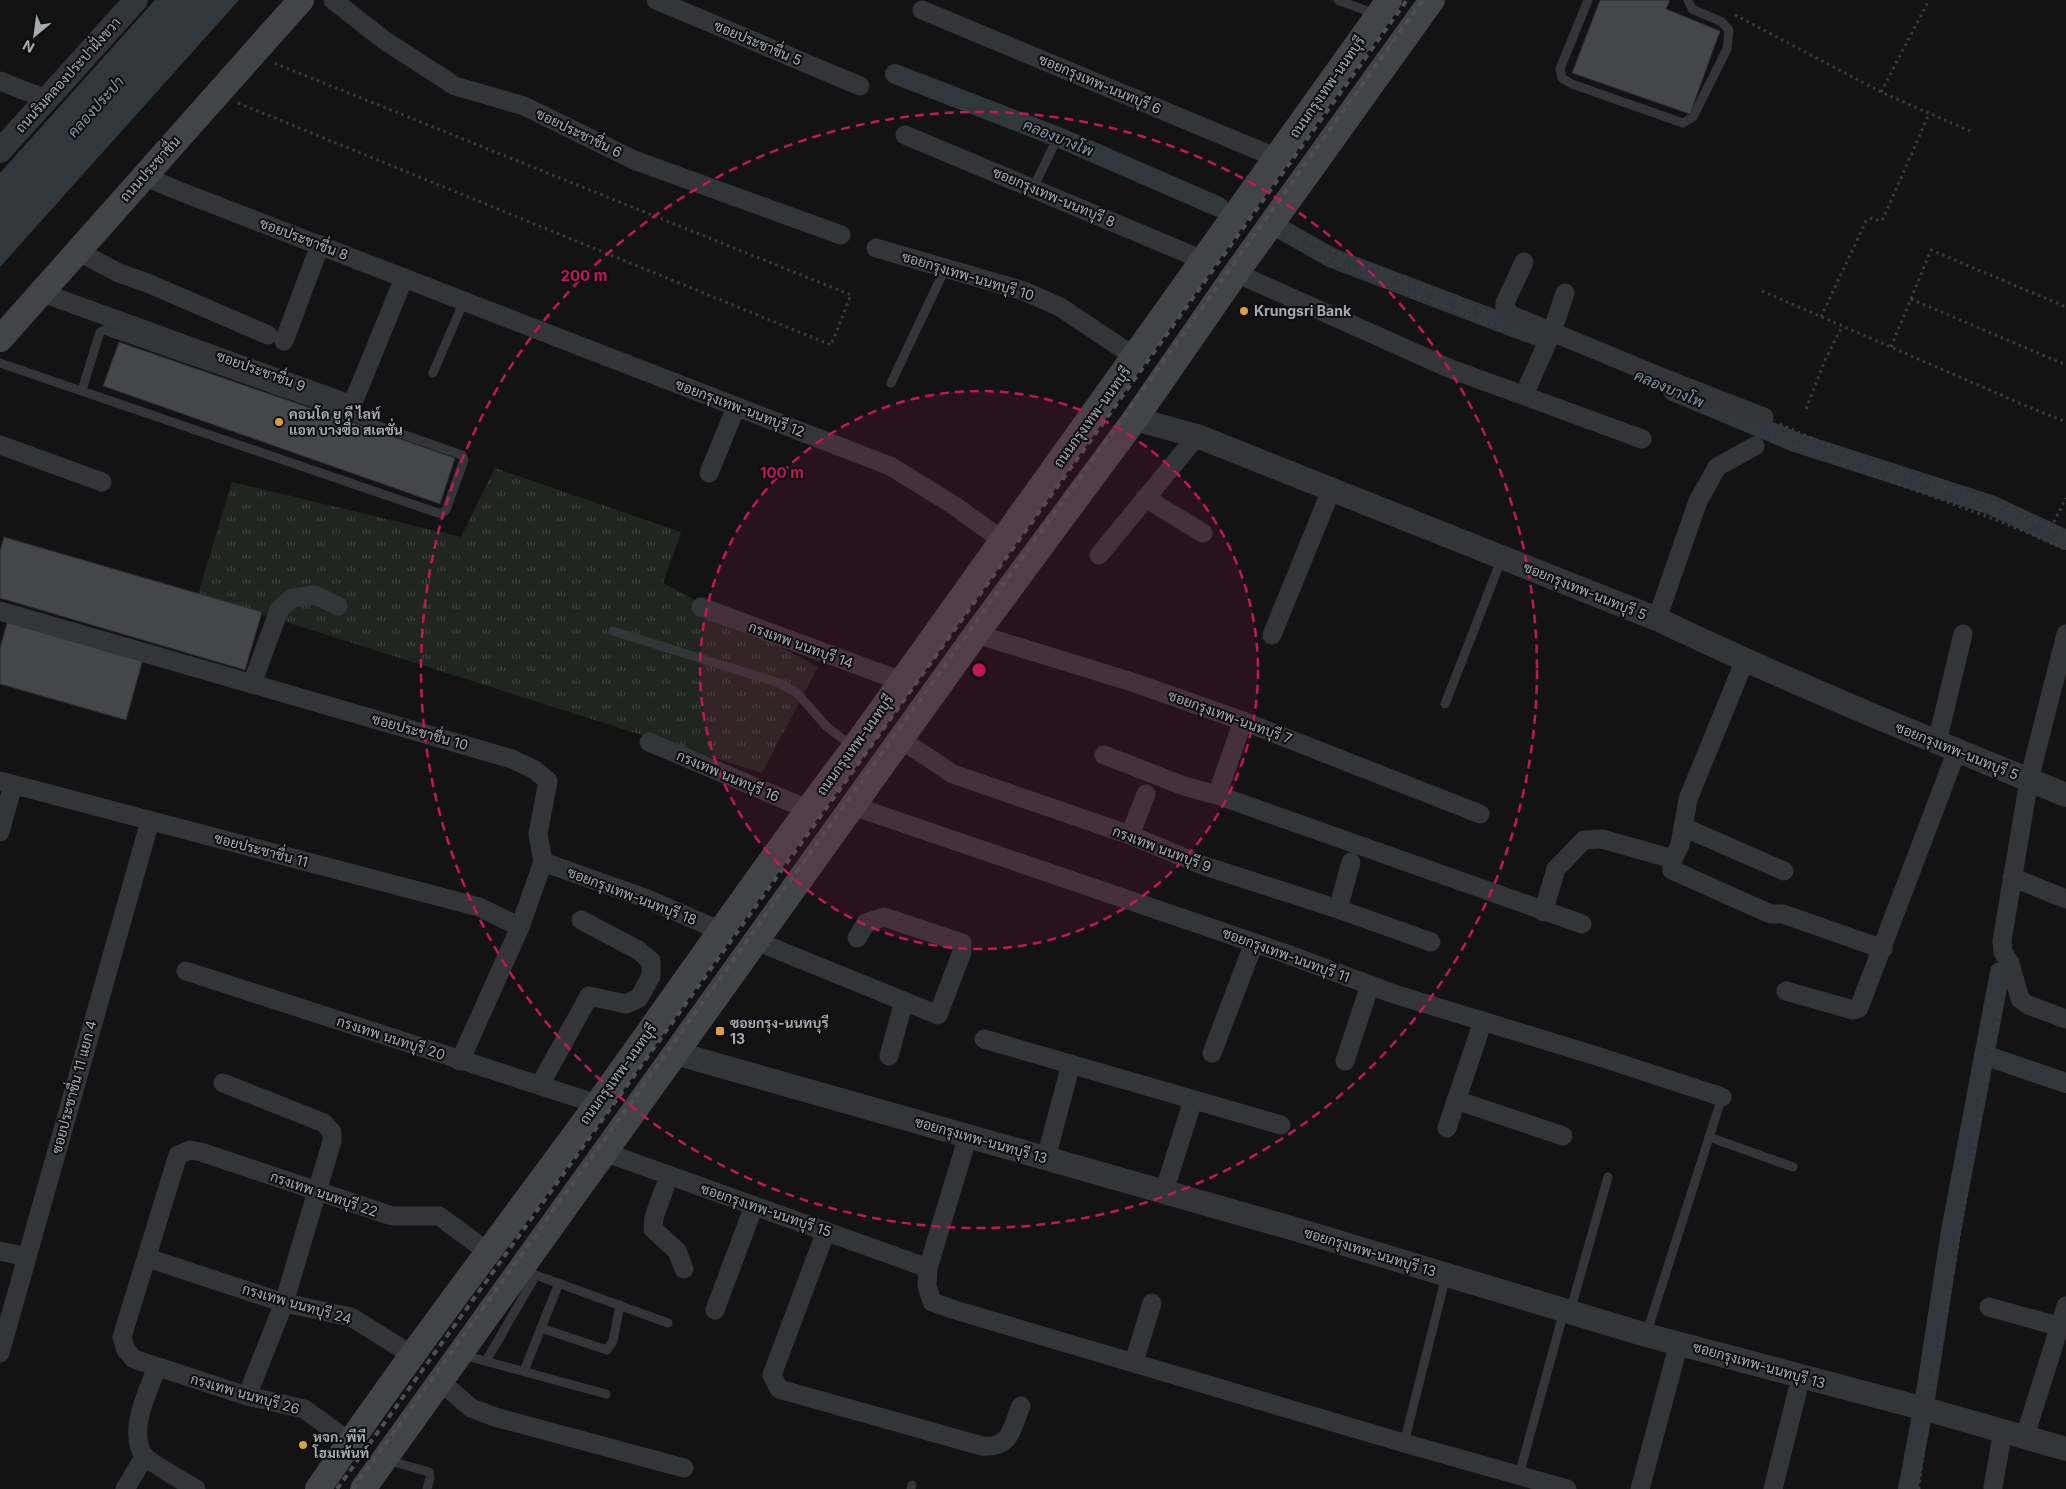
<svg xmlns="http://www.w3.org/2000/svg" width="2066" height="1489" font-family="Inter,Sarabun,sans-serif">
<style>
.grass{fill:url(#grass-tufts)}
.water{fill:#30383d}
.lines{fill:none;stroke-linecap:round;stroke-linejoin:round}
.canal{stroke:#30383d;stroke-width:20}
.building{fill:#454649;stroke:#2d2d30}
.path{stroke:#3a3c3f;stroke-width:3;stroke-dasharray:2.5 4;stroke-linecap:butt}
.service{stroke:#343538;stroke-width:9}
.minor{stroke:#343538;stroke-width:19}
.tertiary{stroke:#343538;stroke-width:24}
.secondary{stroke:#424448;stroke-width:26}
.rail{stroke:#4d4f53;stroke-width:4;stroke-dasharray:6 5;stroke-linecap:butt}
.ring{fill:none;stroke:#c2185b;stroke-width:2.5;stroke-dasharray:9 6}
.poi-dot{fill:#db9f43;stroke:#0e0e0f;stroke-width:2}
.labels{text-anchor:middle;stroke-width:4;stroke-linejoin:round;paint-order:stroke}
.street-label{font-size:14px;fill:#a6abb3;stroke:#0e0e0f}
.poi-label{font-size:14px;font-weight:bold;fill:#a6abb3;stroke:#0e0e0f;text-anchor:start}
.water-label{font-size:15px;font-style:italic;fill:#8099aa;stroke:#0e0e0f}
.centre{fill:#c2185b;stroke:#0e0e0f;stroke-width:2.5}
.ring-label{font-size:15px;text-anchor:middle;font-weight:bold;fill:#c2185b;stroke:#0e0e0f;stroke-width:4;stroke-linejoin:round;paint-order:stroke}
</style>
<defs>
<pattern id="grass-tufts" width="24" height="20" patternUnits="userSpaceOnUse" patternTransform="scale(1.25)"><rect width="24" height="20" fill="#1f2620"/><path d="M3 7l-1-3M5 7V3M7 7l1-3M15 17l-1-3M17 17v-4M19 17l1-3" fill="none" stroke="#3d433e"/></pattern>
</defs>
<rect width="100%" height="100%" fill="#131314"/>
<polygon class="grass" points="495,468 681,532 663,583 818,667 762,773 198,594 232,482 461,537"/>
<polygon class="water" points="155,0 239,0 0,267 0,173"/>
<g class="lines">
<g class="canal">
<polyline points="895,74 1058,137 1219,207"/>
<polyline points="1277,227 1332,258 1540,337"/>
<polyline points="1673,391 1795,442 1991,505 2066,540"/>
<polyline points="1984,1055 2066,1083"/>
<polyline points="1908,1489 1925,1399 1951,1231 2000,972"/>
</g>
</g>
<g class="building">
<polygon points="1600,0 1670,0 1666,9 1720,31 1690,114 1572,73"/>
<polygon points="119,342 455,458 440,504 103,386"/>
<polygon points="4,537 262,612 245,670 0,598 0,551"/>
<polygon points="8,619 143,659 126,720 0,684 0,648"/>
</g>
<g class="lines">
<g class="path">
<polyline points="1735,15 1881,92 1972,132"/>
<polyline points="1881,92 1929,0"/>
<polyline points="238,103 831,345 851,295 274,63"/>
<polyline points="1292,229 1340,254 1489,312"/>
<path d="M1287,238c67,36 138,61 209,88"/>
<polyline points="1762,291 2024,405 2066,422"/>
<polyline points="1911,299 2066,365"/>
<polyline points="1821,317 1866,221 1872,218 1880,221 1883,219 1929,114"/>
<polyline points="1891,347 1931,250 2066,307"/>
<polyline points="1806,409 1825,360 1842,327"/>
<polyline points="1780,424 1853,456 1990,502 2066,534"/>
<path d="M1770,437c98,40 200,68 296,113"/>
<polyline points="2051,528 2066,498"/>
<polyline points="1933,1389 1991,1051 2002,1002"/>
<polyline points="1919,1489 1926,1430"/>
</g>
<g class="service">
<polyline points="1338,0 1375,14"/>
<polyline points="1588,0 1560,69 1562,78 1572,84 1683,123 1693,117 1727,49 1729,30 1722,22 1692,9 1688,0"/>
<polyline points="1033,188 1053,147"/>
<polyline points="0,363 441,514 446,510 464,460 462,455 104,330 100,332 82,390"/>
<polyline points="433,373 464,301"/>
<polyline points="891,383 945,269"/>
<polyline points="613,631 779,683 797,693 827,727 852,746"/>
<polyline points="1445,704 1502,558"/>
<polyline points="1709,1137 1793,1167"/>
<polyline points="522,1270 668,1323"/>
<polyline points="1570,1312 1608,1177"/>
<polyline points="541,1328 607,1350 613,1341 620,1305"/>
<polyline points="1646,1335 1722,1097"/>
<polyline points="463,1355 606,1394"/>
<polyline points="486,1361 536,1275"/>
<polyline points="524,1371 559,1283"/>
<polyline points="1404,1443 1446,1276"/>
<polyline points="387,1460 429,1472 430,1478 427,1489"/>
<polyline points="1519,1475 1564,1311"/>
<polyline points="911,1489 912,1485"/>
</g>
<g class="minor">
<polyline points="333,0 384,40 455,86 524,106 634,160 841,235"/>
<polyline points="656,0 860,86"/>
<polyline points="922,10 1277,158"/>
<polyline points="0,81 46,99"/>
<polyline points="905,135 1203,260"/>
<polyline points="144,176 174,189 890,466 952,504 1002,540"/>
<polyline points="876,248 1024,291 1060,307 1135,357"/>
<polyline points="77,251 119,273 150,284 268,335"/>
<polyline points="1524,262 1505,303 1505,308 1511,315 1666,379 1764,417"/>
<polyline points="1236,273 1451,369 1642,439"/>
<polyline points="40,292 352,405 404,278"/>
<polyline points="284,341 320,245"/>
<polyline points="1524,395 1552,332 1565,293"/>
<polyline points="0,445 102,482"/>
<polyline points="709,473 736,407"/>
<polyline points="1145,498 1203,533"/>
<polyline points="1099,555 1197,436"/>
<polyline points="701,607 901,681"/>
<polyline points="0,611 512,759 535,770 548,781 538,834 543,862 520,927 460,1061"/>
<polyline points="1657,619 1698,501 1710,480 1717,467 1755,446"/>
<polyline points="976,634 1132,682 1243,721 1480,814"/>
<polyline points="2066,634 2029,780 2002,941 2003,952 2010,963 2020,999 2028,1005 2066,1019"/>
<polyline points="1272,635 1332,488"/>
<polyline points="1745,660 1688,799 1680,845 1673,859 1672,870 1766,912 1771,914 1783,914 1883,949"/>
<polyline points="252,684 279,610 292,598 315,595 338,606"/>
<polyline points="900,739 953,774 1130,835 1202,865 1338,909 1431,942"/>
<polyline points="649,742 807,809"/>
<polyline points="1937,742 1963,634"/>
<polyline points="1104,755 1184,786 1217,795 1582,924"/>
<polyline points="0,781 479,907 520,927"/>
<polyline points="1217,795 1243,721"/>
<polyline points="853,806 1284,953 1394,994 1603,1058 1722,1097"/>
<polyline points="1683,827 1784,871"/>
<polyline points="0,832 13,785"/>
<polyline points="1130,835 1146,794"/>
<polyline points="543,862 645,898 721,931"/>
<polyline points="2012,877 2066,899"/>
<polyline points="1338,909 1351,862"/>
<polyline points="1543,912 1556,869 1584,840 1602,839 1673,859"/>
<polyline points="756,941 938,1015 962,952 962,943 884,917 866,923 857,938"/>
<polyline points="186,971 597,1104"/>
<polyline points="1786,991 1853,1010 1859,1008 1957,750"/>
<polyline points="984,1039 1281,1125"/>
<polyline points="1212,1053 1254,943"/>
<polyline points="889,1056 904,1001"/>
<polyline points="1345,1061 1370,985"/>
<polyline points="223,1083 324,1123 332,1132 332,1141 284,1303 247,1396"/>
<polyline points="540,1085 589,996 626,1004 639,998 651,976 651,961 638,950 581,920"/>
<polyline points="1456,1100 1563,1136"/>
<polyline points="1447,1128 1483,1021"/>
<polyline points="968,1136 928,1268 927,1286 932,1302 955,1310 1404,1443 1567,1489"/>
<polyline points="604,1152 928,1268"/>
<polyline points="1046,1158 1071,1064"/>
<polyline points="669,1176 654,1217 653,1229 677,1251 684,1269"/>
<polyline points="1164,1192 1193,1100"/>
<path d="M826,1231l-54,144 7,14 203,57c29,3 29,-17 39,-40"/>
<polyline points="0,1251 27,1257"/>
<polyline points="148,1258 284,1303 351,1317 412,1355"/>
<polyline points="1989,1307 2061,1327"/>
<polyline points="715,1310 754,1206"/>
<polyline points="0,1353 150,821"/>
<polyline points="1134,1362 1152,1303"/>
<path d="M157,1367c-9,25 -30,64 -13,89 5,6 43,27 52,33"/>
<polyline points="440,1381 471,1408 495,1417 684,1468"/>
<polyline points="2025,1436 2066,1306"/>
<polyline points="350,1442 304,1409 247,1396 134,1359 126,1350 122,1337 178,1155 190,1150 201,1152 392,1216 439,1216 488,1252"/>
<polyline points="1993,1487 2003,1430"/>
<polyline points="125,1489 145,1456"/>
<polyline points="1640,1489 1679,1343"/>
<polyline points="1773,1489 1801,1377"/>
</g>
<g class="tertiary">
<polyline points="0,151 136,0"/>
<path d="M1135,419l62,17 460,183c134,64 272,120 409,176"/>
<polyline points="675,1053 1295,1229 1646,1335 1929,1410 2066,1449"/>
</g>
<g class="secondary">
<polyline points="0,339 301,0"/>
<path d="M318,1489c89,-131 185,-256 278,-383 86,-119 169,-241 258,-358l535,-748"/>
<polyline points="363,1489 976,634 1135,419 1236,273 1432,0"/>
</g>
<g class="rail">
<polyline points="337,1489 1407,0"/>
<polyline points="353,1489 1423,0"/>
</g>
</g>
<circle cx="979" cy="670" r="279" fill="#c2185b" fill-opacity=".12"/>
<g class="ring">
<circle cx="979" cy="670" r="279"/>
<circle cx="979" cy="670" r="558"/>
</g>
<g class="poi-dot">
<circle cx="1244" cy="311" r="5"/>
<circle cx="279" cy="422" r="5"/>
<rect x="715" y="1026" width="10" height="10" rx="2.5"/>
<circle cx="303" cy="1445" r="5"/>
</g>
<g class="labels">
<g class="street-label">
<text transform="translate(758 43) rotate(23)" y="5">ซอยประชาชื่น 5</text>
<text transform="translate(68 75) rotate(-48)" y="5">ถนนริมคลองประปาฝั่งขวา</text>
<text transform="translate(1100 84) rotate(23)" y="5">ซอยกรุงเทพ-นนทบุรี 6</text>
<text transform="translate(1327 87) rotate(-55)" y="5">ถนนกรุงเทพ-นนทบุรี</text>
<text transform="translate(579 133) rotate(26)" y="5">ซอยประชาชื่น 6</text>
<text transform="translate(150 169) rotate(-48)" y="5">ถนนประชาชื่น</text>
<text transform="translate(1054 197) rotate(23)" y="5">ซอยกรุงเทพ-นนทบุรี 8</text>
<text transform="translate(304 239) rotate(21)" y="5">ซอยประชาชื่น 8</text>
<text transform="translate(968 276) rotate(17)" y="5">ซอยกรุงเทพ-นนทบุรี 10</text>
<text transform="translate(261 371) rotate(20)" y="5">ซอยประชาชื่น 9</text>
<text transform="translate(740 408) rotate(21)" y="5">ซอยกรุงเทพ-นนทบุรี 12</text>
<text transform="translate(1092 417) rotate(-54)" y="5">ถนนกรุงเทพ-นนทบุรี</text>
<text transform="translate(1585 591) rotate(22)" y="5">ซอยกรุงเทพ-นนทบุรี 5</text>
<text transform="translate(801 645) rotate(20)" y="5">กรงเทพ นนทบุรี 14</text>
<text transform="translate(1230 717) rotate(20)" y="5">ซอยกรุงเทพ-นนทบุรี 7</text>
<text transform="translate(420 732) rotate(16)" y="5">ซอยประชาชื่น 10</text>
<text transform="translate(855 745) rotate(-54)" y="5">ถนนกรุงเทพ-นนทบุรี</text>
<text transform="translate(1957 751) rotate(22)" y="5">ซอยกรุงเทพ-นนทบุรี 5</text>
<text transform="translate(728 776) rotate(23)" y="5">กรงเทพ นนทบุรี 16</text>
<text transform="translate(1162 849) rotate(21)" y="5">กรงเทพ นนทบุรี 9</text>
<text transform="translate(261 850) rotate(15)" y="5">ซอยประชาชื่น 11</text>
<text transform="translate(632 896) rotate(21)" y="5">ซอยกรุงเทพ-นนทบุรี 18</text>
<text transform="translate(1286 955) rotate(20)" y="5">ซอยกรุงเทพ-นนทบุรี 11</text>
<text transform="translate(391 1038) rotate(18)" y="5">กรงเทพ นนทบุรี 20</text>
<text transform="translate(618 1074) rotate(-54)" y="5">ถนนกรุงเทพ-นนทบุรี</text>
<text transform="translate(74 1087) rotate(-75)" y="5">ซอยประชาชื่น 11 แยก 4</text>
<text transform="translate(981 1140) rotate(16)" y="5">ซอยกรุงเทพ-นนทบุรี 13</text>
<text transform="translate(324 1194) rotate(19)" y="5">กรงเทพ นนทบุรี 22</text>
<text transform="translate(766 1210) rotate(19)" y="5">ซอยกรุงเทพ-นนทบุรี 15</text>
<text transform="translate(1370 1252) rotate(17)" y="5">ซอยกรุงเทพ-นนทบุรี 13</text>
<text transform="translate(297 1304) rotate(16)" y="5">กรงเทพ นนทบุรี 24</text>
<text transform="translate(1759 1365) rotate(16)" y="5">ซอยกรุงเทพ-นนทบุรี 13</text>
<text transform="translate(245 1394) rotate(16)" y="5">กรงเทพ นนทบุรี 26</text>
</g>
<g class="poi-label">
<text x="1254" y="316">Krungsri Bank</text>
<text x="289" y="419">คอนโด ยู ดี ไลท์<tspan x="289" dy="16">แอท บางซื่อ สเตชั่น</tspan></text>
<text x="730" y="1028">ซอยกรุง-นนทบุรี<tspan x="730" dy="16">13</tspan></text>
<text x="313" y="1442">หจก. พีที<tspan x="313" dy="16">โฮมเพ้นท์</tspan></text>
</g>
<g class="water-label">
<text transform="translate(96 107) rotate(-48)" y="5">คลองประปา</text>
<text transform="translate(1058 138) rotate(22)" y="5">คลองบางโพ</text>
<text transform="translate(1669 389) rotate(23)" y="5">คลองบางโพ</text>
</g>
</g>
<circle cx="979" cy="670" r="8" class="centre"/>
<g class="ring-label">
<text x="584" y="281">200 m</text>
<text x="782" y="478">100 m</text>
</g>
<g transform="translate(35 35) rotate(209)" stroke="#0e0e0f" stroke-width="4" paint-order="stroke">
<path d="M0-4L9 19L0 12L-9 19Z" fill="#a6abb3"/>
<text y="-8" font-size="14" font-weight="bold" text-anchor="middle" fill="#a6abb3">N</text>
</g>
</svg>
